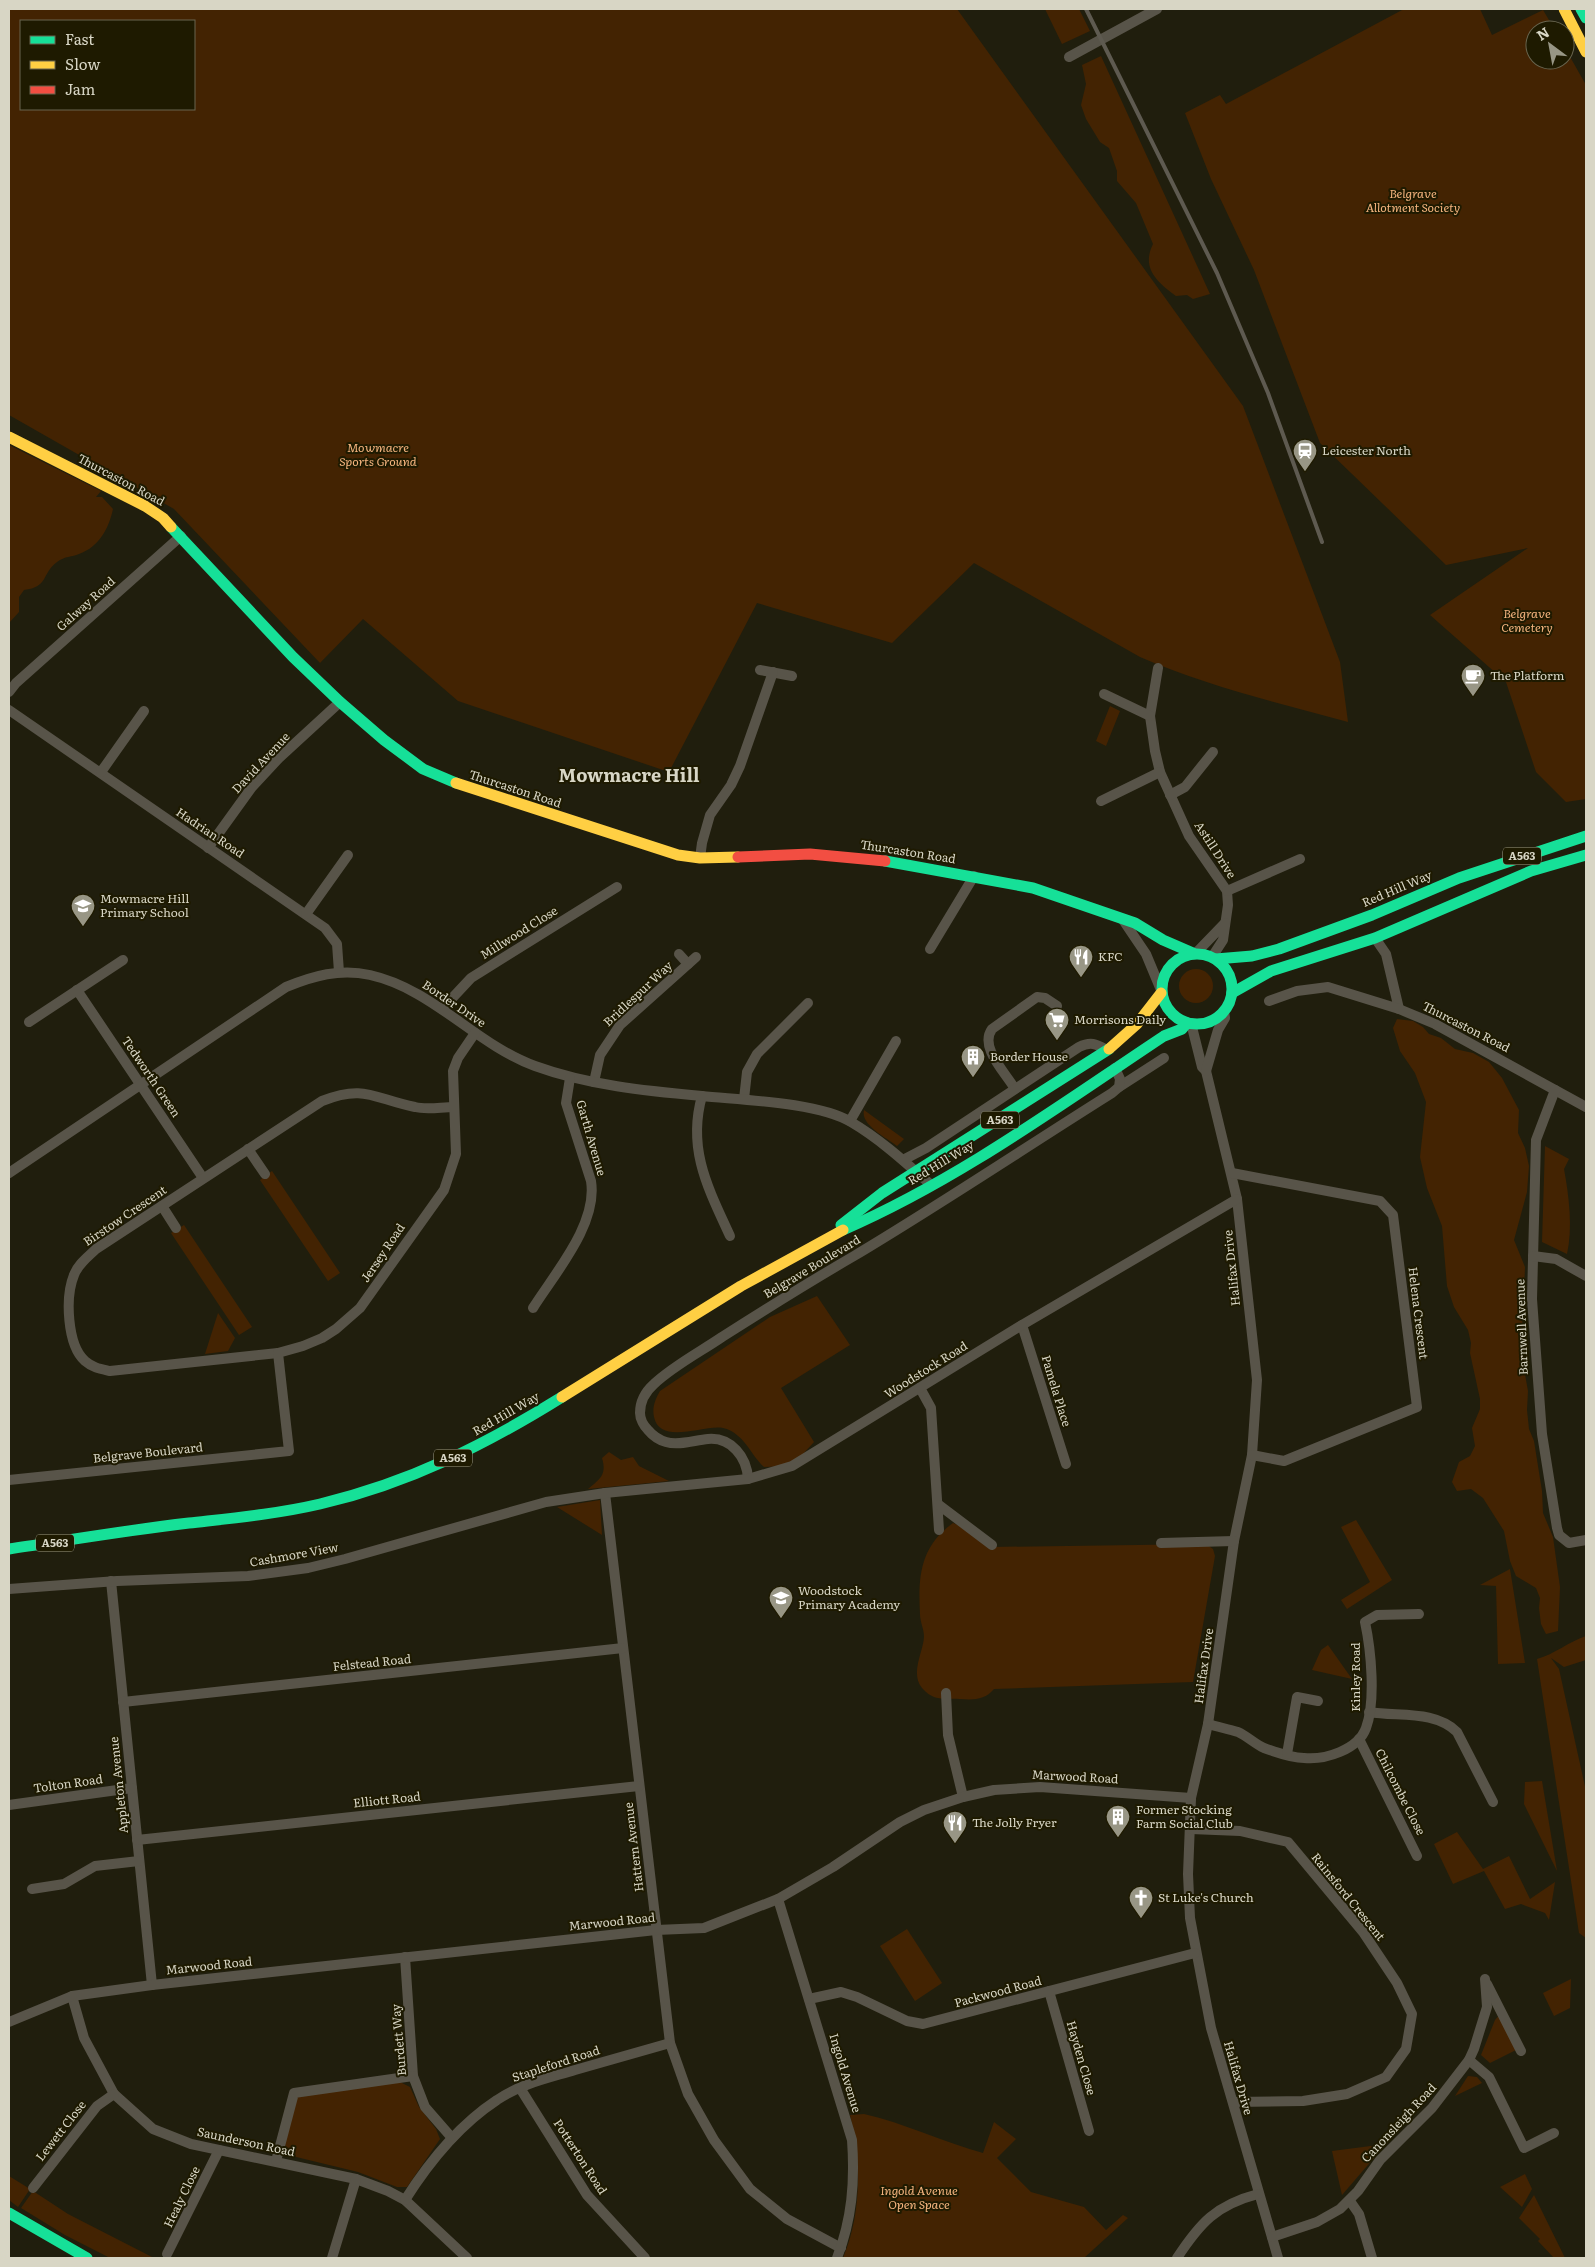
<svg xmlns="http://www.w3.org/2000/svg" width="1595" height="2267" font-family="Literata,serif">
<style>
.green{fill:#432302;fill-rule:evenodd}
.lines{fill:none;stroke-linecap:round;stroke-linejoin:round}
.street{stroke:#585449;stroke-width:10}
.fast{stroke:#16e098;stroke-width:11}
.slow{stroke:#ffcf43;stroke-width:11}
.jam{stroke:#f24e42;stroke-width:11}
.rail{stroke:#5e5a50;stroke-width:4}
.labels{text-anchor:middle;stroke-width:4;stroke-linejoin:round;paint-order:stroke}
.shield{fill:#1e1a00;stroke:#a09e8a;stroke-width:1}
.shield-label{font-size:11px;font-weight:bold;fill:#d8d6c5}
.park-label{font-size:12px;font-style:italic;fill:#f5b47e;stroke:#1e1a00}
.poi-label{font-size:12px;fill:#d8d6c5;stroke:#1e1a00;text-anchor:start}
.street-label{font-size:12px;fill:#d8d6c5;stroke:#1e1a00}
.district-label{font-size:18px;font-weight:bold;fill:#d8d6c5;stroke:#1e1a00}
</style>
<rect width="100%" height="100%" fill="#201e0d"/>
<g class="green">
<path d="M9,9h948l286,397 97,256 8,60c-70,-19 -141,-36 -208,-65l-166,-94 -82,80 -135,-40 -88,169 -211,-71 -95,-82 -43,44 -146,-154 -165,-94zM21,21h173v88h-173z"/>
<polygon points="1045,9 1079,9 1090,31 1062,44"/>
<polygon points="1404,9 1480,9 1492,35 1543,10 1555,30 1535,30 1535,60 1565,60 1565,48 1586,85 1586,799 1566,802 1536,772 1506,682 1430,615 1528,548 1446,565 1320,443 1254,270 1211,179 1185,113 1220,95 1226,104"/>
<path d="M1101,56l109,238 -17,5 -6,-4 -11,1c-19,-14 -35,-28 -23,-52l-17,-41 -19,-22v-10l-8,-23 -9,-6 -14,-23 -5,-14 5,-21 -4,-19z"/>
<path d="M9,445l92,46 -5,6h6l11,12c-4,19 -14,38 -34,45 -7,3 -14,2 -22,8 -16,12 -8,25 -33,28l-5,7v15l-10,11z"/>
<polygon points="1110,706 1120,711 1106,746 1096,741"/>
<circle cx="1196" cy="986" r="17"/>
<polygon points="1397,1019 1413,1021 1423,1027 1429,1034 1441,1038 1455,1049 1473,1053 1489,1062 1502,1078 1519,1110 1518,1133 1525,1148 1529,1166 1527,1192 1514,1240 1525,1267 1521,1352 1528,1391 1527,1410 1529,1429 1534,1441 1542,1491 1543,1513 1553,1537 1560,1587 1558,1631 1546,1634 1541,1624 1539,1608 1540,1598 1536,1588 1516,1576 1510,1561 1504,1531 1483,1498 1471,1489 1457,1491 1452,1482 1459,1462 1470,1456 1475,1446 1472,1428 1480,1409 1480,1399 1470,1353 1471,1343 1468,1330 1454,1307 1447,1286 1442,1226 1427,1188 1420,1157 1426,1102 1415,1073 1400,1051 1393,1028"/>
<path d="M864,1110l40,29 -7,7c-10,-8 -37,-21 -33,-36z"/>
<path d="M1545,1146l24,13 -5,10c5,27 9,59 3,85l-25,-12z"/>
<polygon points="272,1171 340,1273 328,1281 260,1180"/>
<polygon points="184,1225 252,1327 239,1335 171,1233"/>
<path d="M817,1296l33,49 -69,43 33,54 -22,24 -28,1c-14,-13 -20,-34 -41,-39 -18,-4 -63,18 -69,-11 -2,-10 1,-17 6,-26l110,-74z"/>
<polygon points="218,1313 235,1338 228,1351 205,1354"/>
<path d="M609,1452l12,8 12,-3 6,9 30,15 -81,8c12,-10 19,-14 14,-31z"/>
<polygon points="600,1500 602,1535 557,1507"/>
<polygon points="1356,1520 1392,1580 1347,1609 1341,1600 1370,1582 1341,1527"/>
<path d="M953,1523l8,3 30,21 215,-3 7,5 2,7 -22,126 -199,7c-9,11 -20,11 -34,10 -16,-1 -26,3 -38,-11 -12,-15 1,-35 2,-51 0,-8 -4,-15 -4,-23 -2,-38 0,-67 33,-91z"/>
<polygon points="1510,1569 1525,1663 1498,1664 1496,1586 1480,1585"/>
<path d="M1586,1636v24l-22,7 -13,-9 8,11 27,122v147l-7,-5 -42,-274c18,-5 31,-17 49,-23z"/>
<polygon points="1328,1645 1352,1679 1312,1670 1321,1650"/>
<polygon points="1542,1781 1557,1871 1524,1804 1525,1782"/>
<polygon points="1457,1832 1483,1869 1509,1856 1530,1899 1555,1882 1549,1920 1545,1913 1521,1904 1505,1909 1484,1871 1453,1884 1434,1844"/>
<polygon points="907,1929 942,1983 915,2001 880,1946"/>
<polygon points="1571,1979 1570,2008 1554,2016 1543,1993"/>
<polygon points="1500,2014 1518,2049 1490,2063 1481,2055 1495,2020"/>
<polygon points="1468,2076 1477,2077 1482,2083 1455,2096"/>
<polygon points="400,2082 410,2087 419,2107 436,2129 440,2139 407,2187 397,2187 358,2172 288,2155 285,2144 297,2094"/>
<path d="M864,2114c40,9 79,28 119,39l11,-31 22,17 -19,19 34,34 53,15 22,23 17,-15 5,3 -44,40h-241c19,-46 18,-95 7,-143z"/>
<polygon points="1386,2144 1342,2195 1332,2151"/>
<polygon points="1525,2174 1532,2189 1522,2207 1500,2187"/>
<polygon points="9,2176 30,2189 18,2207 9,2200"/>
<polygon points="33,2191 68,2214 154,2258 110,2258 65,2235 21,2208"/>
<polygon points="1534,2195 1565,2258 1554,2258 1538,2241 1540,2239 1519,2218"/>
</g>
<g class="lines">
<g class="street">
<polyline points="1069,57 1157,9"/>
<polyline points="1158,668 1150,716 1155,751 1160,772 1189,836 1227,891 1228,905 1223,940 1212,957"/>
<polyline points="760,670 792,676"/>
<polyline points="9,692 16,683 181,536"/>
<polyline points="1104,694 1150,716"/>
<polyline points="9,710 325,928 337,944 339,972"/>
<polyline points="101,772 144,711"/>
<polyline points="1170,795 1185,787 1213,752"/>
<polyline points="1101,801 1160,772"/>
<polyline points="208,848 252,787 279,758 340,702"/>
<polyline points="700,858 702,843 710,815 731,785 740,766 773,672"/>
<polyline points="1227,891 1300,859"/>
<polyline points="306,914 348,855"/>
<polyline points="1123,920 1146,954 1161,990"/>
<polyline points="1375,938 1386,954 1399,1009"/>
<polyline points="930,949 974,876"/>
<polyline points="1196,953 1225,923"/>
<polyline points="679,954 688,964"/>
<polyline points="77,990 203,1178"/>
<polyline points="1269,1001 1297,991 1328,987 1399,1009 1435,1024 1586,1107"/>
<polyline points="442,1009 471,978 617,887"/>
<polyline points="29,1022 123,960"/>
<polyline points="1191,1023 1202,1067 1206,1071 1237,1199 1257,1380 1252,1455 1234,1541 1208,1724 1191,1798 1188,1874 1190,1918 1211,2028 1278,2258"/>
<polyline points="1206,1071 1218,1030 1225,1018 1224,1011"/>
<polyline points="594,1082 600,1055 620,1025 696,957"/>
<polyline points="1119,1087 1164,1058"/>
<path d="M1015,1089c-10,-17 -36,-42 -23,-60l45,-32 8,1 12,8"/>
<polyline points="1555,1090 1536,1140 1532,1299 1542,1434 1557,1528 1559,1535 1569,1543 1586,1540"/>
<path d="M702,1096c-15,53 6,92 28,140"/>
<polyline points="744,1099 747,1072 757,1054 808,1003"/>
<polyline points="850,1121 896,1041"/>
<polyline points="248,1149 265,1174"/>
<path d="M903,1160l23,-12 153,-101c12,-6 17,-3 28,3"/>
<path d="M9,1173l277,-186c27,-11 54,-19 84,-12 63,14 105,69 165,91 52,19 111,25 167,30 39,4 116,6 149,26 29,17 55,41 80,63"/>
<polyline points="1232,1173 1380,1201 1393,1215 1417,1407 1284,1461 1252,1455"/>
<polyline points="162,1206 176,1228"/>
<polyline points="1533,1256 1556,1259 1586,1276"/>
<path d="M533,1308c22,-35 65,-84 58,-127l-25,-78 4,-25"/>
<polyline points="1022,1325 1066,1464"/>
<path d="M278,1353l-168,18c-9,-2 -17,-3 -25,-10 -18,-16 -20,-64 -11,-86 4,-11 14,-18 22,-26l226,-148c43,-17 52,-2 93,6 12,3 26,0 39,0"/>
<polyline points="920,1388 931,1408 939,1530"/>
<path d="M748,1479c-1,-22 -17,-42 -40,-40 -13,1 -29,7 -42,3 -7,-2 -13,-6 -18,-12 -4,-4 -8,-11 -8,-17 0,-12 5,-21 14,-29 19,-18 46,-32 68,-47 44,-28 87,-55 132,-81 87,-52 172,-109 258,-163l7,-6 1,-8 -5,-11"/>
<polyline points="9,1480 289,1451 278,1353 303,1346 322,1338 336,1329 360,1308 444,1190 456,1154 453,1071 458,1058 475,1033"/>
<polyline points="605,1493 670,2043 688,2094 714,2140 750,2189 787,2219 841,2248"/>
<polyline points="939,1505 992,1545"/>
<polyline points="1161,1543 1234,1541"/>
<polyline points="111,1581 152,1985"/>
<polyline points="9,1589 117,1581 248,1576 308,1568 345,1559 546,1502 605,1493 748,1479 792,1466 1022,1325 1237,1199"/>
<polyline points="946,1693 948,1735 963,1797"/>
<polyline points="123,1702 623,1648"/>
<path d="M1369,1712c30,5 65,-2 88,20l36,70"/>
<path d="M1208,1724c10,3 20,5 30,8 9,4 17,12 26,16 11,4 28,10 40,10 21,2 54,-8 62,-30 10,-27 5,-78 -1,-106l12,-7 42,-1"/>
<polyline points="1359,1739 1417,1856"/>
<polyline points="1287,1754 1297,1697 1318,1701"/>
<polyline points="9,1805 132,1788"/>
<polyline points="1191,1829 1240,1831 1288,1842 1363,1932 1397,1983 1412,2014 1406,2049 1386,2077 1347,2094 1303,2101 1233,2102"/>
<polyline points="137,1840 639,1786"/>
<polyline points="32,1889 64,1884 95,1866 139,1861"/>
<path d="M778,1899l74,241c3,42 0,79 -15,118"/>
<polyline points="405,1957 413,2076 425,2107 452,2138"/>
<polyline points="1487,1984 1521,2051"/>
<polyline points="1049,1991 1089,2131"/>
<polyline points="72,1996 84,2038 114,2094 153,2129 191,2144 356,2179 388,2191 405,2200 467,2258"/>
<polyline points="809,1999 841,1992 857,1997 907,2021 923,2024 1195,1953"/>
<polyline points="9,2022 72,1996 152,1985 656,1930 704,1928 778,1899 833,1867 900,1822 924,1810 963,1797 994,1790 1040,1787 1191,1798"/>
<polyline points="1469,2060 1489,2077 1524,2148 1554,2133"/>
<polyline points="520,2088 587,2195 645,2258"/>
<polyline points="276,2161 294,2093 413,2076"/>
<polyline points="33,2188 97,2106 114,2094"/>
<path d="M405,2200c24,-38 54,-75 92,-100 23,-16 52,-22 78,-30 31,-9 63,-18 95,-27"/>
<polyline points="1350,2201 1359,2214 1372,2258"/>
<polyline points="1272,2237 1317,2222 1340,2209 1358,2191 1380,2160 1432,2108 1469,2060 1474,2049 1487,2007 1485,1979"/>
<polyline points="167,2254 219,2150"/>
<polyline points="332,2258 356,2179"/>
<path d="M1177,2258c23,-35 39,-53 81,-64"/>
</g>
<g class="fast">
<polyline points="1581,9 1586,18"/>
<polyline points="171,527 293,657 340,702 384,740 423,769 456,783"/>
<polyline points="885,861 1033,888 1135,923 1163,940 1193,953"/>
<circle cx="1197" cy="989" r="35"/>
<polyline points="1216,959 1252,956 1279,949 1372,915 1459,878 1586,836"/>
<polyline points="1232,993 1271,971 1375,938 1531,871 1586,855"/>
<polyline points="841,1225 882,1193 1109,1049"/>
<path d="M843,1230c115,-50 217,-125 321,-194l18,-7 5,-6"/>
<path d="M9,1549c60,-9 120,-19 180,-26 44,-5 88,-9 131,-19 89,-21 165,-59 242,-107"/>
<polyline points="9,2213 87,2258"/>
</g>
<g class="slow">
<polyline points="1564,9 1586,52"/>
<polyline points="9,437 145,506 163,518 171,527"/>
<polyline points="456,783 678,855 700,858 738,857"/>
<polyline points="1109,1049 1137,1024 1161,993"/>
<polyline points="562,1397 741,1286 843,1230"/>
</g>
<polyline class="jam" points="738,857 810,854 885,861"/>
<polyline class="rail" points="1086,9 1217,273 1268,393 1322,542"/>
</g>
<defs>
<symbol id="station-pin" viewBox="-11 -11 22 30"><path d="M0 17L-7.5 6A9.5 9.5 0 1 1 7.5 6Z" fill="#989685" stroke="#1e1a00"/><path d="M-3-6H3Q5-6 5-4V2Q5 4 3 4L4.5 6H3L1.5 4h-3L-3 6H-4.5L-3 4Q-5 4-5 2V-4Q-5-6-3-6ZM-3.5-4v3h7v-3ZM-3.5 1v1.5H-2V1ZM2 1v1.5H3.5V1Z" fill="#fff"/></symbol>
<symbol id="cafe-pin" viewBox="-11 -11 22 30"><path d="M0 17L-7.5 6A9.5 9.5 0 1 1 7.5 6Z" fill="#989685" stroke="#1e1a00"/><path d="M-5.5-4.5H6V0H3Q3 3.5 0 3.5H-2.5Q-5.5 3.5-5.5 0ZM3-3.2v2h1.7v-2ZM-6 4.5H4V6H-6Z" fill="#fff"/></symbol>
<symbol id="school-pin" viewBox="-11 -11 22 30"><path d="M0 17L-7.5 6A9.5 9.5 0 1 1 7.5 6Z" fill="#989685" stroke="#1e1a00"/><path d="M0-5L7-2L0 1L-7-2ZM-4 1L0 2.5L4 1V4Q0 6-4 4Z" fill="#fff"/></symbol>
<symbol id="restaurant-pin" viewBox="-11 -11 22 30"><path d="M0 17L-7.5 6A9.5 9.5 0 1 1 7.5 6Z" fill="#989685" stroke="#1e1a00"/><path d="M-5-6h1v4h1v-4h1v4h1v-4h1v5L-1.5 .5V6h-2V.5L-5-1ZM5-6V6H3V1.5H1.5Q1.5-4 5-6Z" fill="#fff"/></symbol>
<symbol id="supermarket-pin" viewBox="-11 -11 22 30"><path d="M0 17L-7.5 6A9.5 9.5 0 1 1 7.5 6Z" fill="#989685" stroke="#1e1a00"/><path d="M-6-5.5h2.5l.6 2H6L4.5 2H-2.5L-4.4-4H-6ZM-1.5 3.2a1.3 1.3 0 1 0 .1 0ZM3 3.2a1.3 1.3 0 1 0 .1 0Z" fill="#fff"/></symbol>
<symbol id="building-pin" viewBox="-11 -11 22 30"><path d="M0 17L-7.5 6A9.5 9.5 0 1 1 7.5 6Z" fill="#989685" stroke="#1e1a00"/><path d="M-4-6H4V6H1V3H-1V6H-4ZM-2.5-4.3h1.7v1.8h-1.7ZM.8-4.3h1.7v1.8H.8ZM-2.5-1h1.7V.8h-1.7ZM.8-1h1.7V.8H.8Z" fill="#fff"/></symbol>
<symbol id="church-pin" viewBox="-11 -11 22 30"><path d="M0 17L-7.5 6A9.5 9.5 0 1 1 7.5 6Z" fill="#989685" stroke="#1e1a00"/><path d="M-1.2-6h2.4v3.5h3.3v2.4h-3.3V6h-2.4V-.1h-3.3v-2.4h3.3Z" fill="#fff"/></symbol>
</defs>
<g fill-rule="evenodd">
<use href="#station-pin" x="1291" y="437" width="28" height="38"/>
<use href="#cafe-pin" x="1459" y="662" width="28" height="38"/>
<use href="#school-pin" x="69" y="892" width="28" height="38"/>
<use href="#restaurant-pin" x="1067" y="943" width="28" height="38"/>
<use href="#supermarket-pin" x="1043" y="1006" width="28" height="38"/>
<use href="#building-pin" x="959" y="1043" width="28" height="38"/>
<use href="#school-pin" x="767" y="1584" width="28" height="38"/>
<use href="#building-pin" x="1104" y="1803" width="28" height="38"/>
<use href="#restaurant-pin" x="941" y="1809" width="28" height="38"/>
<use href="#church-pin" x="1127" y="1884" width="28" height="38"/>
</g>
<g class="labels">
<g class="shield">
<rect x="1503" y="847.5" width="38" height="17" rx="4"/>
<rect x="981" y="1111.5" width="38" height="17" rx="4"/>
<rect x="434" y="1449.5" width="38" height="17" rx="4"/>
<rect x="36" y="1534.5" width="38" height="17" rx="4"/>
</g>
<g class="shield-label">
<text x="1522" y="860">A563</text>
<text x="1000" y="1124">A563</text>
<text x="453" y="1462">A563</text>
<text x="55" y="1547">A563</text>
</g>
<g class="park-label">
<text x="1413" y="198">Belgrave<tspan x="1413" dy="14">Allotment Society</tspan></text>
<text x="378" y="452">Mowmacre<tspan x="378" dy="14">Sports Ground</tspan></text>
<text x="1527" y="618">Belgrave<tspan x="1527" dy="14">Cemetery</tspan></text>
<text x="919" y="2195">Ingold Avenue<tspan x="919" dy="14">Open Space</tspan></text>
</g>
<g class="poi-label">
<text x="1322" y="455">Leicester North</text>
<text x="1490" y="680">The Platform</text>
<text x="100" y="903">Mowmacre Hill<tspan x="100" dy="14">Primary School</tspan></text>
<text x="1098" y="961">KFC</text>
<text x="1074" y="1024">Morrisons Daily</text>
<text x="990" y="1061">Border House</text>
<text x="798" y="1595">Woodstock<tspan x="798" dy="14">Primary Academy</tspan></text>
<text x="1136" y="1814">Former Stocking<tspan x="1136" dy="14">Farm Social Club</tspan></text>
<text x="972" y="1827">The Jolly Fryer</text>
<text x="1158" y="1902">St Luke's Church</text>
</g>
<g class="street-label">
<text transform="translate(121 480) rotate(28)" y="4">Thurcaston Road</text>
<text transform="translate(86 604) rotate(-42)" y="4">Galway Road</text>
<text transform="translate(261 763) rotate(-47)" y="4">David Avenue</text>
<text transform="translate(515 789) rotate(18)" y="4">Thurcaston Road</text>
<text transform="translate(210 833) rotate(34)" y="4">Hadrian Road</text>
<text transform="translate(1215 850) rotate(57)" y="4">Astill Drive</text>
<text transform="translate(908 852) rotate(9)" y="4">Thurcaston Road</text>
<text transform="translate(1397 889) rotate(-23)" y="4">Red Hill Way</text>
<text transform="translate(519 933) rotate(-32)" y="4">Millwood Close</text>
<text transform="translate(638 994) rotate(-43)" y="4">Bridlespur Way</text>
<text transform="translate(454 1004) rotate(34)" y="4">Border Drive</text>
<text transform="translate(1466 1027) rotate(27)" y="4">Thurcaston Road</text>
<text transform="translate(151 1077) rotate(56)" y="4">Tedworth Green</text>
<text transform="translate(591 1138) rotate(74)" y="4">Garth Avenue</text>
<text transform="translate(941 1163) rotate(-31)" y="4">Red Hill Way</text>
<text transform="translate(125 1216) rotate(-34)" y="4">Birstow Crescent</text>
<text transform="translate(383 1253) rotate(-56)" y="4">Jersey Road</text>
<text transform="translate(812 1267) rotate(-31)" y="4">Belgrave Boulevard</text>
<text transform="translate(1232 1268) rotate(-96)" y="4">Halifax Drive</text>
<text transform="translate(1418 1313) rotate(83)" y="4">Helena Crescent</text>
<text transform="translate(1522 1327) rotate(-92)" y="4">Barnwell Avenue</text>
<text transform="translate(926 1370) rotate(-32)" y="4">Woodstock Road</text>
<text transform="translate(1056 1391) rotate(73)" y="4">Pamela Place</text>
<text transform="translate(506 1414) rotate(-30)" y="4">Red Hill Way</text>
<text transform="translate(148 1453) rotate(-6)" y="4">Belgrave Boulevard</text>
<text transform="translate(294 1555) rotate(-10)" y="4">Cashmore View</text>
<text transform="translate(372 1663) rotate(-6)" y="4">Felstead Road</text>
<text transform="translate(1204 1666) rotate(-82)" y="4">Halifax Drive</text>
<text transform="translate(1356 1677) rotate(-90)" y="4">Kinley Road</text>
<text transform="translate(1075 1777) rotate(3)" y="4">Marwood Road</text>
<text transform="translate(68 1784) rotate(-8)" y="4">Tolton Road</text>
<text transform="translate(119 1785) rotate(-96)" y="4">Appleton Avenue</text>
<text transform="translate(1400 1792) rotate(63)" y="4">Chilcombe Close</text>
<text transform="translate(387 1800) rotate(-6)" y="4">Elliott Road</text>
<text transform="translate(634 1847) rotate(-97)" y="4">Hattern Avenue</text>
<text transform="translate(1348 1897) rotate(51)" y="4">Rainsford Crescent</text>
<text transform="translate(612 1922) rotate(-6)" y="4">Marwood Road</text>
<text transform="translate(209 1966) rotate(-6)" y="4">Marwood Road</text>
<text transform="translate(998 1992) rotate(-15)" y="4">Packwood Road</text>
<text transform="translate(399 2040) rotate(-95)" y="4">Burdett Way</text>
<text transform="translate(1081 2058) rotate(74)" y="4">Hayden Close</text>
<text transform="translate(556 2064) rotate(-18)" y="4">Stapleford Road</text>
<text transform="translate(845 2073) rotate(73)" y="4">Ingold Avenue</text>
<text transform="translate(1238 2078) rotate(74)" y="4">Halifax Drive</text>
<text transform="translate(1399 2123) rotate(-47)" y="4">Canonsleigh Road</text>
<text transform="translate(61 2131) rotate(-52)" y="4">Lewett Close</text>
<text transform="translate(246 2142) rotate(12)" y="4">Saunderson Road</text>
<text transform="translate(580 2157) rotate(57)" y="4">Potterton Road</text>
<text transform="translate(182 2197) rotate(-64)" y="4">Healy Close</text>
</g>
<g class="district-label">
<text x="629" y="782">Mowmacre Hill</text>
</g>
</g>
<rect width="1595" height="2267" fill="none" stroke="#d8d6c5" stroke-width="20"/>
<rect x="20" y="20" width="175" height="90" fill="#1e1a00" stroke="#68654f"/>
<rect x="30" y="36" width="25" height="8" fill="#16e098" stroke="#68654f"/>
<text x="65" y="45" font-size="15" fill="#d8d6c5">Fast</text>
<rect x="30" y="61" width="25" height="8" fill="#ffcf43" stroke="#68654f"/>
<text x="65" y="70" font-size="15" fill="#d8d6c5">Slow</text>
<rect x="30" y="86" width="25" height="8" fill="#f24e42" stroke="#68654f"/>
<text x="65" y="95" font-size="15" fill="#d8d6c5">Jam</text>
<g transform="translate(1550 45) rotate(328)"><circle r="24" fill="#1e1a00" stroke="#68654f"/>
<path d="M0-4L9 19L0 12L-9 19Z" fill="#989685"/>
<text y="-8" font-size="14" font-weight="bold" text-anchor="middle" fill="#d8d6c5">N</text>
</g>
</svg>
